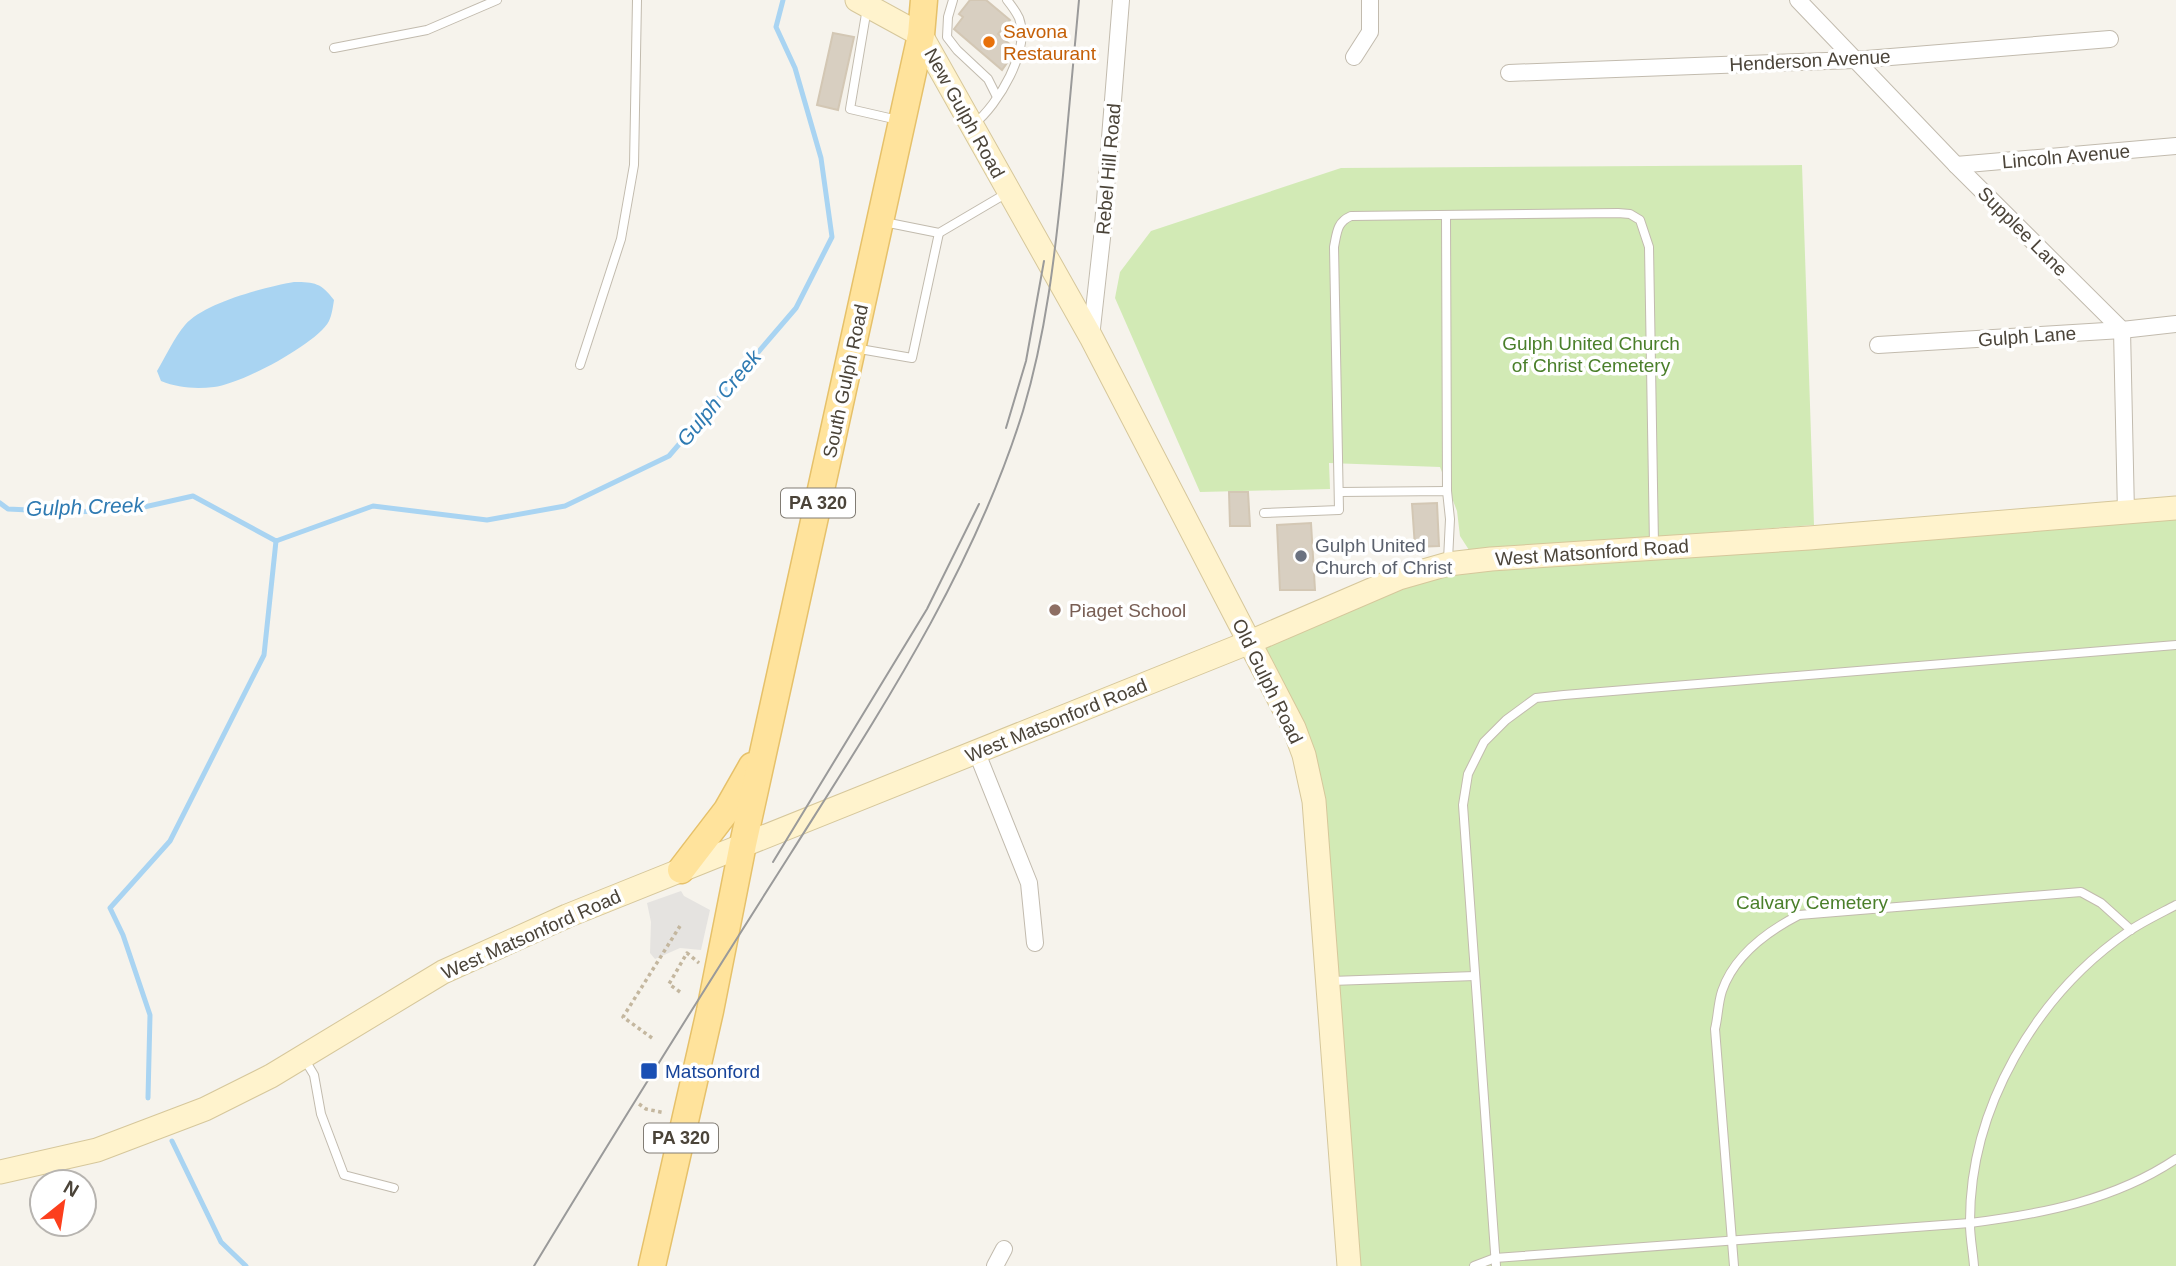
<svg xmlns="http://www.w3.org/2000/svg" width="2176" height="1266" font-family="Arial,sans-serif">
<style>
.green{fill:#d2eab5}
.parking{fill:#e5e3e0}
.water{fill:#a9d4f2}
.lines{fill:none;stroke-linecap:round;stroke-linejoin:round}
.stream{stroke:#a9d4f2;stroke-width:5}
.building{fill:#d8cfc1;stroke:#d3c7b4;stroke-width:2}
.lane-casing{stroke:#c2bbae;stroke-width:10}
.street-casing{stroke:#c2bbae;stroke-width:18}
.secondary-casing{stroke:#d6c79b;stroke-width:25}
.primary-casing{stroke:#e6c16a;stroke-width:29}
.path{stroke:#c4b79f;stroke-width:3.5;stroke-dasharray:3.5 3.5;stroke-linecap:butt}
.lane{stroke:#fff;stroke-width:8}
.street{stroke:#fff;stroke-width:16}
.secondary{stroke:#fff3cd;stroke-width:23}
.primary{stroke:#ffe39c;stroke-width:26}
.tram{stroke:#9a9a9a;stroke-width:2}
.food-dot{fill:#e8710a;stroke:#fff;stroke-width:2.5}
.worship-dot{fill:#6b7280;stroke:#fff;stroke-width:2.5}
.education-dot{fill:#8d6e63;stroke:#fff;stroke-width:2.5}
.transit-dot{fill:#1a4fb4;stroke:#fff;stroke-width:2.5}
.labels{text-anchor:middle;stroke-width:7;stroke-linejoin:round;paint-order:stroke}
.shield{fill:#fff;stroke:#817c74;stroke-width:2}
.shield-label{font-size:18px;font-weight:bold;fill:#4b4439}
.food-label{font-size:19px;fill:#c56008;stroke:#fff;text-anchor:start}
.street-label{font-size:19px;fill:#4b4439;stroke:#fff}
.park-label{font-size:19px;fill:#4a7f2a;stroke:#fff}
.worship-label{font-size:19px;fill:#5b616d;stroke:#fff;text-anchor:start}
.education-label{font-size:19px;fill:#785e54;stroke:#fff;text-anchor:start}
.transit-label{font-size:19px;fill:#164399;stroke:#fff;text-anchor:start}
.water-label{font-size:21px;font-style:italic;fill:#2e7ab2;stroke:#fff}
</style>
<rect width="100%" height="100%" fill="#f6f3ec"/>
<g class="green">
<polygon points="1802,165 1814,525 1469,550 1460,536 1457,511 1440,467 1329,463 1330,489 1200,492 1115,298 1120,272 1151,231 1341,168"/>
<polygon points="2176,508 2176,1266 1349,1266 1314,801 1250,642 1399,578"/>
</g>
<polygon class="parking" points="681,891 684,896 710,910 701,950 680,948 655,959 650,953 651,922 647,903"/>
<path class="water" d="M294,282c21,0 27,1 40,18 -1,6 -2,15 -5,21 -12,23 -90,64 -115,66 -18,2 -36,1 -53,-6l-4,-10c9,-15 17,-33 28,-46 19,-22 80,-38 109,-43z"/>
<g class="lines">
<g class="stream">
<polyline points="0,503 8,509 71,512 131,510 193,496 276,541 373,506 487,520 565,506 669,456 796,308 832,237 821,158 795,68 776,27 783,0"/>
<polyline points="148,1098 150,1015 123,935 110,908 170,841 264,655 276,541"/>
<polyline points="172,1141 221,1242 246,1266"/>
</g>
</g>
<g class="building">
<polygon points="970,0 986,0 1010,20 998,34 1013,47 1009,60 1002,70 954,29 963,17 959,14"/>
<polygon points="833,33 854,37 838,110 817,105"/>
<polygon points="1229,492 1248,492 1250,526 1230,526"/>
<polygon points="1437,503 1439,546 1415,547 1412,504"/>
<polygon points="1311,523 1315,590 1280,590 1277,525"/>
</g>
<g class="lines">
<defs>
<g id="lane">
<polyline points="953,0 948,17 947,37 957,50 988,79 997,97"/>
<polyline points="867,8 850,109 898,120"/>
<polyline points="334,48 427,30 497,0"/>
<path d="M974,124c24,-19 57,-74 45,-106 -3,-6 -8,-13 -12,-18"/>
<polyline points="1446,215 1447,491"/>
<polyline points="884,222 939,233 1007,193"/>
<polyline points="854,348 912,358 939,233"/>
<polyline points="580,365 621,239 634,165 637,0"/>
<polyline points="1340,492 1447,491 1450,519 1448,560"/>
<path d="M1264,513l75,-3 -5,-263c3,-15 3,-25 17,-31l267,-3 12,1 10,6 9,27 5,298"/>
<polyline points="1331,981 1475,976"/>
<polyline points="305,1060 314,1075 321,1114 344,1175 394,1188"/>
<path d="M1474,1266l21,-8 475,-35c72,-9 145,-23 206,-64"/>
<polyline points="1496,1266 1463,805 1468,774 1484,742 1506,720 1536,698 1564,695 2176,645"/>
<path d="M1734,1266l-19,-237c3,-12 3,-26 7,-38 12,-35 46,-60 77,-76l282,-23 20,11 30,27"/>
<path d="M1974,1266c-1,-14 -4,-28 -4,-42 -1,-116 66,-229 159,-293 15,-10 32,-18 47,-26"/>
</g>
<g id="street">
<polyline points="1798,0 1956,165 2122,330 2126,513"/>
<polyline points="1354,57 1370,32 1370,0"/>
<polyline points="1509,73 1854,60 2110,39"/>
<polyline points="1956,165 2176,146"/>
<polyline points="1091,337 1102,238 1121,0"/>
<polyline points="1878,345 2122,330 2176,324"/>
<polyline points="977,753 1029,883 1035,943"/>
<polyline points="995,1266 1004,1249"/>
</g>
<g id="secondary">
<polyline points="857,0 921,35 1091,337 1294,728 1304,755 1314,801 1349,1266"/>
<polyline points="0,1172 97,1150 205,1109 271,1076 443,972 567,916 1250,642 1399,578 1448,564 1491,559 1809,538 2176,508"/>
</g>
<g id="primary">
<polyline points="681,870 727,810 752,766"/>
<polyline points="652,1266 710,1011 743,844 921,35 924,0"/>
</g>
</defs>
<use href="#lane" class="lane-casing"/>
<use href="#street" class="street-casing"/>
<use href="#secondary" class="secondary-casing"/>
<use href="#primary" class="primary-casing"/>
<g class="path">
<polyline points="680,992 669,984 687,953 699,963"/>
<polyline points="652,1038 623,1017 680,926"/>
<polyline points="639,1104 646,1109 665,1113"/>
</g>
<use href="#lane" class="lane"/>
<use href="#street" class="street"/>
<use href="#secondary" class="secondary"/>
<use href="#primary" class="primary"/>
<g class="tram">
<polyline points="1006,428 1026,361 1044,261"/>
<polyline points="773,862 927,609 979,504"/>
<path d="M534,1266c84,-139 170,-276 257,-413 89,-141 182,-281 232,-442 23,-77 32,-156 40,-236 5,-58 11,-117 16,-175"/>
</g>
</g>
<circle class="food-dot" cx="989" cy="42" r="7"/>
<circle class="worship-dot" cx="1301" cy="556" r="7"/>
<circle class="education-dot" cx="1055" cy="610" r="7"/>
<rect class="transit-dot" x="640" y="1062" width="18" height="18" rx="3.5"/>
<g class="labels">
<g class="shield">
<rect x="781" y="488.5" width="74" height="29" rx="5"/>
<rect x="644" y="1123.5" width="74" height="29" rx="5"/>
</g>
<g class="shield-label">
<text x="818" y="509">PA 320</text>
<text x="681" y="1144">PA 320</text>
</g>
<g class="food-label">
<text x="1003" y="38">Savona<tspan x="1003" dy="22">Restaurant</tspan></text>
</g>
<g class="street-label">
<text transform="translate(1810 60) rotate(-3)" y="7">Henderson Avenue</text>
<text transform="translate(965 113) rotate(61)" y="7">New Gulph Road</text>
<text transform="translate(2066 156) rotate(-5)" y="7">Lincoln Avenue</text>
<text transform="translate(1108 169) rotate(-85)" y="7">Rebel Hill Road</text>
<text transform="translate(2023 231) rotate(45)" y="7">Supplee Lane</text>
<text transform="translate(2027 336) rotate(-4)" y="7">Gulph Lane</text>
<text transform="translate(845 381) rotate(-78)" y="7">South Gulph Road</text>
<text transform="translate(1592 552) rotate(-4)" y="7">West Matsonford Road</text>
<text transform="translate(1268 681) rotate(64)" y="7">Old Gulph Road</text>
<text transform="translate(1056 720) rotate(-22)" y="7">West Matsonford Road</text>
<text transform="translate(531 934) rotate(-24)" y="7">West Matsonford Road</text>
</g>
<g class="park-label">
<text x="1591" y="350">Gulph United Church<tspan x="1591" dy="22">of Christ Cemetery</tspan></text>
<text x="1812" y="909">Calvary Cemetery</text>
</g>
<g class="worship-label">
<text x="1315" y="552">Gulph United<tspan x="1315" dy="22">Church of Christ</tspan></text>
</g>
<g class="education-label">
<text x="1069" y="617">Piaget School</text>
</g>
<g class="transit-label">
<text x="665" y="1078">Matsonford</text>
</g>
<g class="water-label">
<text transform="translate(719 398) rotate(-50)" y="7">Gulph Creek</text>
<text transform="translate(85 507) rotate(-2)" y="7">Gulph Creek</text>
</g>
</g>
<g transform="translate(63 1203) rotate(30)"><circle r="33" fill="#ffffff" stroke="#b7b4b0" stroke-width="2"/>
<path d="M0-5L12 26L0 18L-12 26Z" fill="#fc3f1d"/>
<text y="-10" font-size="19" font-weight="bold" text-anchor="middle" fill="#4b4439">N</text>
</g>
</svg>
